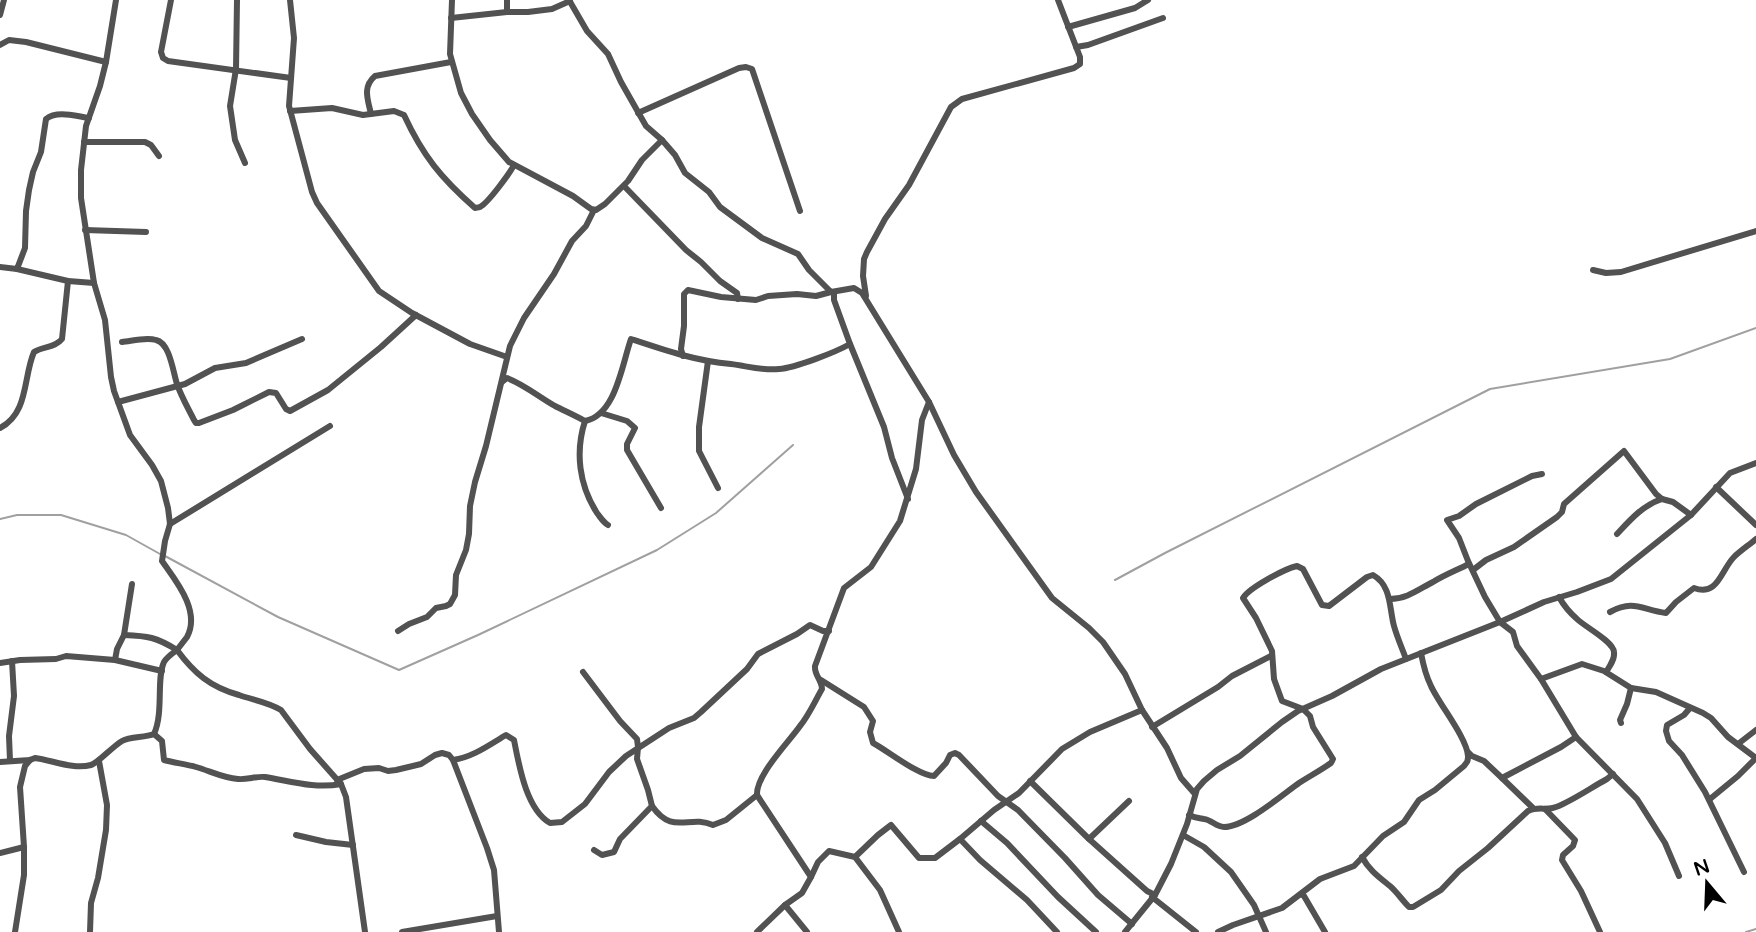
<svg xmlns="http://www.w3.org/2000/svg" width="1756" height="932" font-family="'Varela Round',sans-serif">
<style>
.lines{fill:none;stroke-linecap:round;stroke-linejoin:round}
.stream{stroke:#a0a0a0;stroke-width:2}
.minor{stroke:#525252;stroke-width:6}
</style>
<rect width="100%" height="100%" fill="#fff"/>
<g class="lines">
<g class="stream">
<polyline points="0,519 17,515 61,515 126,535 160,554"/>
<polyline points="165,556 278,617 399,670 478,635 657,550 716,513 793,445"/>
<polyline points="1115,580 1165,553 1490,389 1670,359 1756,328"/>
<polyline points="1746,932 1756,929"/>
</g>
<g class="minor">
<path d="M116,0l-10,62 -6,24 -14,40 -5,44v28l13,85 11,37 6,57 3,14 16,44 22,30 9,16 7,27 2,16 -5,17 -3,20c14,20 39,50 25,76 -3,4 -7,9 -10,13 17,23 33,37 62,45 14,5 29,7 42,15l29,39 31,35 5,13 19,135"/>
<polyline points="171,0 161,52 163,58 168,61 291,78"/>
<polyline points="237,0 236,69 230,106 235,140 245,163"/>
<polyline points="290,0 294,38 289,106 312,192 317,203 379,291 412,313 470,344 507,357"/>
<polyline points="452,0 450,54 461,93 472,114 490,140 509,162 573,196 591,209 596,210 605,204 628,181 642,160 662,140 675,155 685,173 709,192 720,207 762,238 798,254 809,270 831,292 854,288 862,293 929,402 954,455 976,492 1052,598 1089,628 1103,642 1125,674 1142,710 1167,748 1181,778 1195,794"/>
<polyline points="569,0 587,31 608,54 621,82 642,119 646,126 662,140"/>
<polyline points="507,12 507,0"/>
<polyline points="0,15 4,0"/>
<polyline points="451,18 507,12 528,12 552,9 570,1"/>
<polyline points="1068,27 1135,8 1148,0"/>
<polyline points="0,45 9,40 26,42 106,62"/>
<polyline points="1076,47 1088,45 1163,18"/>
<path d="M290,111l42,-3 31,7 31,-4 10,4c19,41 37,63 71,93 2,-1 4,0 5,-1 8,-4 30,-34 34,-42"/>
<polyline points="638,113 739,68 746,67 752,69 800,211"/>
<path d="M371,114c-3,-14 -9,-27 4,-38l76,-14"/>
<polyline points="84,142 145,142 151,145 159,156"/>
<polyline points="624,186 686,250 701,262 720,281 737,293 738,299"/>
<polyline points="85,230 146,232"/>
<path d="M0,267l17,2 8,-21 1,-37 3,-21 4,-18 8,-20 5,-33c11,-9 29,-3 43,-1"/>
<polyline points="17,269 68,281 94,283"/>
<polyline points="1593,270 1606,273 1621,272 1756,231"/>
<polyline points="866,296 863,276 864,259 867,252 885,219 909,185 951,107 962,99 1074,68 1080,64 1080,57 1058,0"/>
<path d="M122,342c10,-1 24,-5 34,-2 14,3 17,32 21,44 4,12 11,24 17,36l2,3h3l34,-13 36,-18 7,1 10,16 4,2 38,-21 53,-43 35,-32"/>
<polyline points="850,344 884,427 892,458 908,499"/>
<polyline points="683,356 681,349 684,326 684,294 688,290 721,297 756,300 768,296 797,294 816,296 831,292"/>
<polyline points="708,361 699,427 699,451 718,488"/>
<path d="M502,382l5,-4c18,7 32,19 48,28 10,5 21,10 30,15 31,-6 37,-57 46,-82 33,11 65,22 100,25 16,2 32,7 48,5 16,-1 57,-17 71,-25l-16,-44v-7"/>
<polyline points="118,402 185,384 215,368 246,363 302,339"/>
<polyline points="601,413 627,421 635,428 627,444 627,450 661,508"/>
<path d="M585,421c-10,31 -6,64 12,92 4,5 6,9 11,12"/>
<path d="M0,428c29,-15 23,-51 34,-76 9,-6 21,-4 28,-13l6,-58"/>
<polyline points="1542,474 1532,476 1476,504 1459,516 1447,520 1459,538 1468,561 1485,597 1500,622 1513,632 1517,646 1541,679 1576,737 1637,799 1665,843 1679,876"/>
<polyline points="1716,487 1756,525"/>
<polyline points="170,524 330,426"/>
<path d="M1617,534c13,-14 26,-29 45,-35"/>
<polyline points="1473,570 1486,560 1514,547 1557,517 1562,512 1564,504 1624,451 1656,494 1662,499 1673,502 1691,515"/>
<path d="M1559,597c5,9 10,15 18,22 8,8 36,22 37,33 1,7 -4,14 -8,20"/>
<path d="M1390,599c17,0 29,-10 43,-17 11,-7 24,-12 36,-18"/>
<path d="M1610,612c24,-13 32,-2 56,1l10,-11 18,-14c24,9 27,-18 40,-31 6,-6 15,-12 22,-18"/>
<polyline points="398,631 409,624 427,617 436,608 446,606 450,604 455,595 456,575 466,550 469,534 470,506 475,482 486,446 510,346 524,318 554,274 572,241 586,226 594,210"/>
<polyline points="115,660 117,649 124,635"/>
<polyline points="0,663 20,660 56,659 66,656 115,660 162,671"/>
<polyline points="583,672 620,721 637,739 638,747 637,759 648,790 652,806 620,839 614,852 602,855 594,850"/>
<polyline points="1541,679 1582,664 1604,671 1631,688 1656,692 1703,713 1711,718 1728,737 1756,758"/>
<path d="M821,680l43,27 9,14 -3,11 3,11c15,8 46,33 61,33l12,-13 4,-8 5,-2 4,2 39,41 20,14 47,48 33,37 34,29"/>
<polyline points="1690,708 1684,715 1667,725 1666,731 1669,741 1682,755 1705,792 1744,872"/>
<polyline points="1621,723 1620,720 1627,704 1631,688"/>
<polyline points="1152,727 1218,687 1232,676 1271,656"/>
<path d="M154,734l8,7 2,19c11,3 22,4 32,7 14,4 27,11 42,12 9,1 18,-3 27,-2 25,4 50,12 76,7"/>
<polyline points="1738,744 1756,730"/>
<polyline points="1468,752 1472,756 1484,761 1502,778"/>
<polyline points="453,760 487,848 494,870 499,932"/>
<polyline points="10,761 9,736 14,696 12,661"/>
<path d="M0,762l30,-2 5,-2c17,2 38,12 56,7 7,-2 21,-18 31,-24 9,-5 22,-3 32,-7 10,-22 2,-55 10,-72 3,-5 9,-9 13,-12 -21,-13 -29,-14 -53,-15l8,-51"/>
<path d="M337,780l27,-11 15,-1 9,3 8,-1 25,-6 14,-9 7,-2 7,2 4,5c20,-3 36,-15 53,-25l8,5c5,25 12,69 36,83l12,-1 23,-18 24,-32 17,-16 43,-28 25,-10 7,-6 46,-43 11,-15 39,-20 13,-9 13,6h6"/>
<polyline points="1030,781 1089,839 1147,891 1155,895"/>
<polyline points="1710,799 1738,776 1756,758"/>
<path d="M652,806c21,30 37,8 61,19l13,-5 31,-25"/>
<polyline points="1533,808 1502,778 1561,747 1576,737"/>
<polyline points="1545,809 1575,840 1573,846 1563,855 1562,860 1581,891 1600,932"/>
<path d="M1189,815c6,3 9,3 15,4 8,1 12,8 20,8 21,0 58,-32 75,-44 11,-7 22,-13 32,-20l2,-4 -20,-32 -3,-11 -7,-7 -21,-8 -8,-22 -2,-28 -16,-33 -13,-20c6,-10 41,-29 54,-32l6,3 19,36 7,1 38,-29 6,-2c19,11 16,33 21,51 3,11 8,22 12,33"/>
<polyline points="981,821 1007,843 1058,897 1096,932"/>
<polyline points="296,835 326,842 353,845"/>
<polyline points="1183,835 1204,847 1231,872 1254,905 1266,932"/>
<polyline points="1089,839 1129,801"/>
<polyline points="0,853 24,847"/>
<polyline points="855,857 878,835 891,825 919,858 935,858 960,839"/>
<path d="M1362,857c7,13 17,20 28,29 7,6 12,14 19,21h4l28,-17 18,-19 29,-23 40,-37c10,-5 19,0 28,-4 16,-6 36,-20 51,-28l6,-5"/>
<polyline points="811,877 818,862 829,851 855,857 880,890 899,932"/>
<polyline points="1301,894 1304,896 1325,932"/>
<polyline points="1152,897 1196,932"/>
<polyline points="15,932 24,875 24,847 20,787 25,766 30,760"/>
<polyline points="90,932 91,903 98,878 106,830 107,805 99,761"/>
<polyline points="402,932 497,916"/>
<polyline points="757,932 785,905"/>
<path d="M807,932l-22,-27 17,-12 9,-16 -54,-82c-1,-20 31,-52 43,-69 9,-11 15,-25 22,-37 0,-9 -8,-14 -7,-23l29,-78 27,-21 29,-46 16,-52 6,-49 7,-18"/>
<polyline points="1057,932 1027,900 980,860 960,839 994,810 1019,793 1062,749 1090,732 1142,710"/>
<polyline points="1125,932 1155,895 1171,864 1187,824 1197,789 1204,781 1217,770 1240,756 1282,722 1298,711 1332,696 1381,669 1500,622 1544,602 1577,592 1611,579 1691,515 1730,473 1756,463"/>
<path d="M1218,932l15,-7 49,-17 38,-29 34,-13 29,-30 21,-14 15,-22 16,-10 29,-24c3,-4 4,-4 4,-10 -1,-18 -29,-52 -37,-70 -5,-10 -8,-22 -10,-33"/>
</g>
</g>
<g transform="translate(1707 883) rotate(341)" stroke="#ffffff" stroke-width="5" paint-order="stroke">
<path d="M0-5L12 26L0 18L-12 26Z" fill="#000000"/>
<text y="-10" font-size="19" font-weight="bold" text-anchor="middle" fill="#000000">N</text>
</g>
</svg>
